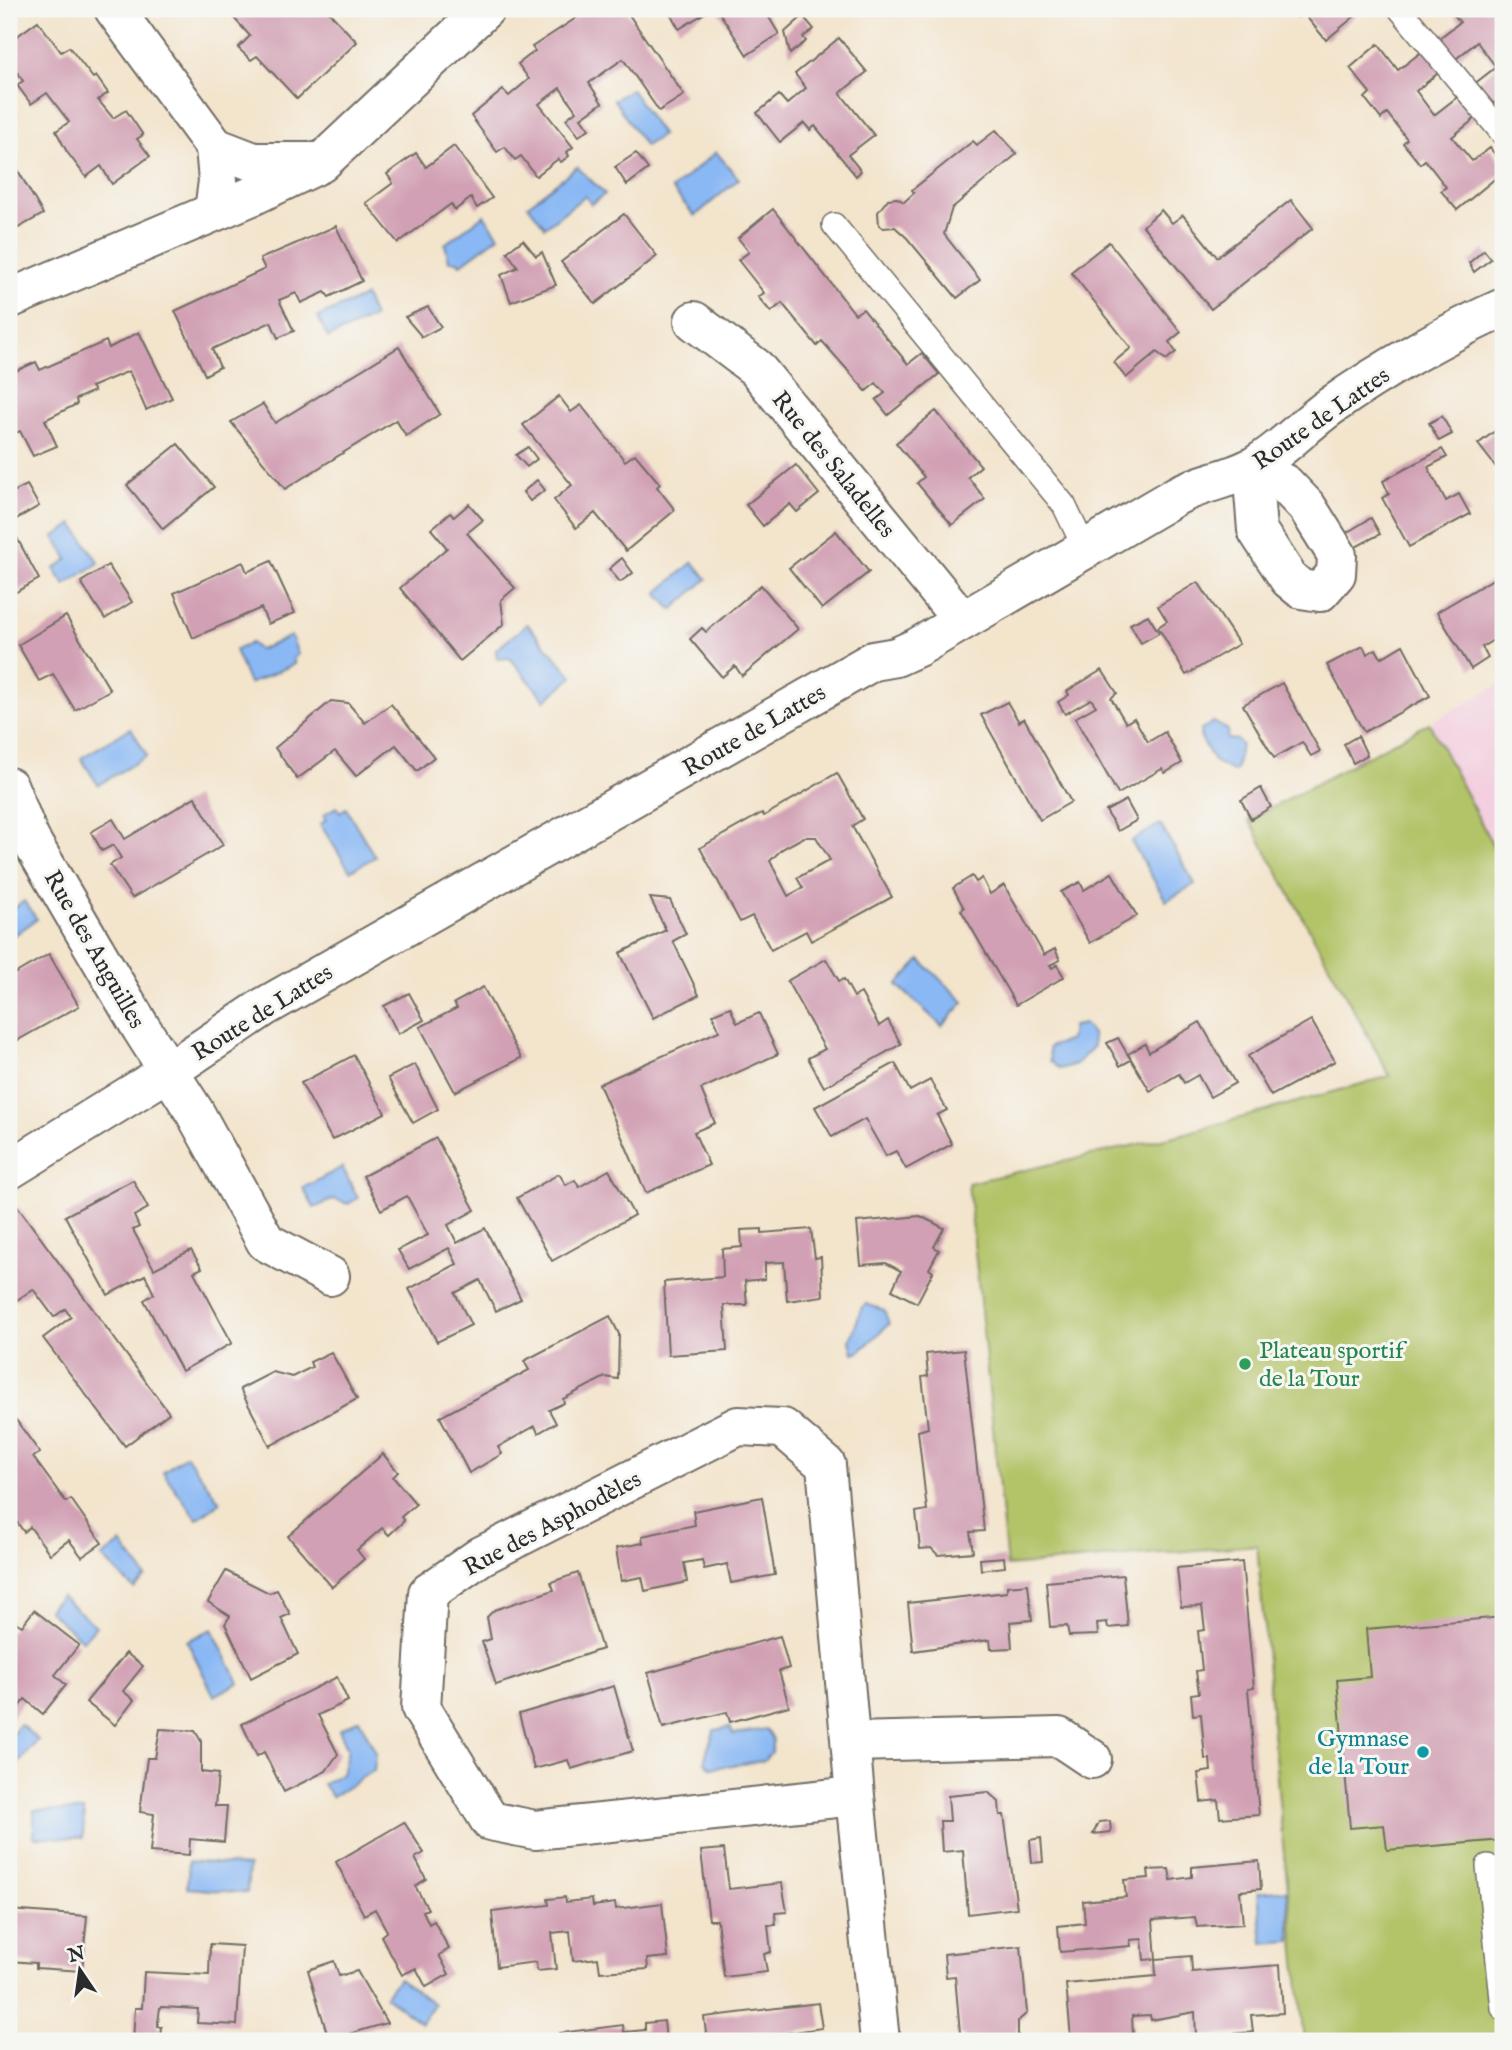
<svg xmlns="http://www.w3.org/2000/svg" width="1512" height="2050" font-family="'IM FELL English',serif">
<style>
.built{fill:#f3cfdf}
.green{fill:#b2c367;stroke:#6e7749;stroke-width:2}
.water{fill:#89b8f4;stroke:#5a7290;stroke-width:2}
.building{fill:#d1a0b4;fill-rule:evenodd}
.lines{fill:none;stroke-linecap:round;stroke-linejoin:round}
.service-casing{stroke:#716c63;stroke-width:26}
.minor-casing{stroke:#716c63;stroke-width:42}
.tertiary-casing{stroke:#716c63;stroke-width:42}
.service{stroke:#fff;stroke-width:23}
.minor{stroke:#fff;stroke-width:38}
.tertiary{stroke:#fff;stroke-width:38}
.leisure-dot{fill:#2e9e5b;stroke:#f6f6f2;stroke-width:2.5}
.culture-dot{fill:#0f9aa8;stroke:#f6f6f2;stroke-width:2.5}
.labels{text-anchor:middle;stroke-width:6;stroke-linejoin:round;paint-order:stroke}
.street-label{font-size:24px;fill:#2b2b2b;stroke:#f6f6f2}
.leisure-label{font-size:24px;fill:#27864d;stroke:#f6f6f2;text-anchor:start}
.culture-label{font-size:24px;fill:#0d838f;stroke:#f6f6f2;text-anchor:end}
</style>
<rect width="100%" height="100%" fill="#f6f6f2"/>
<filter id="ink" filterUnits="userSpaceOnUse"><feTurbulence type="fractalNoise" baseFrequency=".0143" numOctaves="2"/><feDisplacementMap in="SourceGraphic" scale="14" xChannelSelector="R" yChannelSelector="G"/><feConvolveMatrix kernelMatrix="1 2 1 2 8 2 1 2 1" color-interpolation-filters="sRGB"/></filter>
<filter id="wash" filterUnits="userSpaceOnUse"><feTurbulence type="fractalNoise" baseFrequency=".00686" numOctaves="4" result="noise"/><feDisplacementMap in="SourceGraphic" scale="28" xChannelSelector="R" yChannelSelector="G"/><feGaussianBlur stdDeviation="1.57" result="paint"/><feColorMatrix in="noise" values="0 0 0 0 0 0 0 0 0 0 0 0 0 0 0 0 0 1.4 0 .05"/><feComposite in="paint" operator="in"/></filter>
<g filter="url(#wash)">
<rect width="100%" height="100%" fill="#f3e4cc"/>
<polygon class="built" points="1503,683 1503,865 1429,723"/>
<polygon class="green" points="1429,723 1503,865 1503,2041 1305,2041 1282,1836 1257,1545 1007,1566 968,1183 1179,1135 1390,1076 1249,820"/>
<g class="water">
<polygon points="631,89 662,135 645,146 614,100"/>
<polygon points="716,152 739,179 695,216 672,189"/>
<polygon points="577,167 605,194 591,204 585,196 545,227 528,205"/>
<polygon points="484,215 499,236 460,265 458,261 449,261 445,244"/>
<polygon points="365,296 374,317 328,338 318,317"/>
<polygon points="73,524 99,563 65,585 54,569 68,559 54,537"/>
<polygon points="693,562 707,579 672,610 657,593"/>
<polygon points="527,624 573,677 545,700 510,658 497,659 496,650"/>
<polygon points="291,636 298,654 293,659 295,664 249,684 235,650 251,643 259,650"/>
<polygon points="1213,722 1228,730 1227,739 1237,740 1241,745 1236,770 1232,771 1214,761 1200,736 1201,730"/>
<polygon points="131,728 147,756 98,785 81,758"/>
<polygon points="337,807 340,812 346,808 375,857 350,871 320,824 326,820 323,815"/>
<polygon points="1160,824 1195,884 1166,901 1131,841"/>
<polygon points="24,901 37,919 9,939 9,911"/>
<polygon points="920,960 964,1002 942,1026 897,985"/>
<polygon points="1084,1024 1092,1034 1093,1047 1076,1064 1060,1069 1050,1061 1049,1047 1070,1040 1072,1026"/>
<polygon points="342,1167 358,1198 348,1204 334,1199 314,1208 303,1188"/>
<polygon points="866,1304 884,1310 889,1324 858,1353 853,1353 850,1341 862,1307"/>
<polygon points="186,1455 220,1502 197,1519 163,1472"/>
<polygon points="121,1543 146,1577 134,1589 102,1557"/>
<polygon points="61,1596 96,1626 83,1641 48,1610"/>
<polygon points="212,1629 239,1683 214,1696 187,1641"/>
<polygon points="359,1719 376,1753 374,1770 332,1797 323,1784 342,1773 348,1749 339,1730"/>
<polygon points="20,1724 38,1740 9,1774 9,1738"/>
<path d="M730,1727l3,7 33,-5 7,10 -2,13 -7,9 -53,7 -6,-6c0,-13 7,-20 9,-32z"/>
<polygon points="34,1810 84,1811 83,1838 34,1837"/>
<polygon points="189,1861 249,1866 247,1893 187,1888"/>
<polygon points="1287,1890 1291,1941 1263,1943 1258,1893"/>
<polygon points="399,1978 434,2004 421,2023 385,1996"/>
</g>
<g id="blocks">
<g class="building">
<polygon points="244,9 326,9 357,42 297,99 257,56 251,60 238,48 250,36 234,18"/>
<polygon points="590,9 625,9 684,95 659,111 623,59 589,83 602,103 581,118 589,129 579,136 566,119 576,111 560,88 539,104 573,147 567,152 569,156 561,162 558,159 536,176 521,156 515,160 505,147 497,152 471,116 503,90 509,96 529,79 518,64 535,51 532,47"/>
<polygon points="668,9 711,9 679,29"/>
<polygon points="717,9 764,9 779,34 747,55"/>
<polygon points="1292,9 1349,9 1355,16 1326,40 1304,14 1298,17"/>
<path d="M1449,9h54v87l-51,41 20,24 18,-13 13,17v7l-46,38 -16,-19 5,-4 -21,-27 -5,4 -17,-21 4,-4 -20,-26 -6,6 -16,-21 5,-5 -20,-25 28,-24 20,26 62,-48zM1477,42l19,25 -62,48 -18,-24z"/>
<polygon points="803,16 814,29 803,37 806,41 790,54 785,32"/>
<polygon points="38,21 61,52 69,47 93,78 96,76 108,93 98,100 113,118 126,110 143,135 137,139 150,156 112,184 101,166 86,177 67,152 56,131 69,122 47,93 31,104 17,85 23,81 9,60 9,42"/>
<polygon points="839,38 867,72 840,93 874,135 848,155 861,171 856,176 815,126 810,130 804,123 780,142 757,113 779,95 787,104 806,88 795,74"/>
<polygon points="996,130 1017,154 952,208 944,234 980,280 957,298 907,238 895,227 883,228 879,225 878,212 888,199 897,198 904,202 914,193 912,190 973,141 977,145"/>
<polygon points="454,146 492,198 477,208 471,198 455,210 451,204 398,243 366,203 393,183 387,174 416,153 426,167"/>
<polygon points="636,153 648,169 627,185 615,167"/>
<polygon points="9,155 43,214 9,233"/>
<polygon points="1291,200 1313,228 1211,309 1143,226 1161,210 1172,223 1183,215 1217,257"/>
<polygon points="773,209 855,314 863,309 908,364 922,353 939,374 888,415 876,400 885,393 876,383 866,391 822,341 817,346 782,303 771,312 758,297 764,293 738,260 749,252 738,238"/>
<polygon points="624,214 657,256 595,304 561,262"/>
<polygon points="336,226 362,281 329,297 325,292 301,303 296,293 279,300 294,331 278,338 271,322 212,349 220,367 205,375 175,311 265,269 260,259"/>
<polygon points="523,240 536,256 542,252 556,285 511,302 501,275 518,267 507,252"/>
<polygon points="1109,242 1181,332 1169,342 1176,352 1166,360 1157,352 1126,378 1114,362 1131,348 1071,272"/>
<polygon points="1484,250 1491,259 1474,272 1469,263"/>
<polygon points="428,307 441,327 422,337 405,317"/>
<polygon points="139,332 172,398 146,410 129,371 91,387 94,391 76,399 77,404 45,420 57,446 33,456 20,431 9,436 9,374 36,362 40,370 106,341 109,348"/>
<polygon points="399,347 440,414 406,436 396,420 285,489 231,422 263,404 275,423"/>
<polygon points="559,396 571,412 581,405 625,461 635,454 660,484 657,487 675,510 626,551 595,513 576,528 554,500 572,485 523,425"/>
<polygon points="936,411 981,466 968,477 985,499 952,525 917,483 924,477 896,443"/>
<polygon points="1442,416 1452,434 1439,441 1429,423"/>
<polygon points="1503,425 1503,476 1478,444"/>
<polygon points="178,444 214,487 163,529 127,485"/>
<polygon points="528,447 537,459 527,467 516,455"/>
<polygon points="1442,449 1447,457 1428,467 1446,501 1459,494 1470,514 1409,547 1382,498 1389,494 1383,481"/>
<polygon points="796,465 819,494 797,512 790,504 763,526 746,505"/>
<polygon points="537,480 545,490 530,501 523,492"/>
<polygon points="27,485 39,506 9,523 9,494"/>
<polygon points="469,504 483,520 467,533 515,588 501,600 504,624 460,661 400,588 447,548 431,529 450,513 454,517"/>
<polygon points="1371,518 1380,534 1354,548 1346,533"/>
<polygon points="9,523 39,579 9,596"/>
<polygon points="836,531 869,572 822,609 789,568"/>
<polygon points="622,558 633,573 620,582 609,569"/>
<polygon points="271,561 295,613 268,624 261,608 193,638 174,593 243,562 247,572"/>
<polygon points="108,565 132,602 105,619 81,582"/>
<polygon points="1500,575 1503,581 1503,634 1482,647 1488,658 1471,669 1437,612"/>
<polygon points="1198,582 1239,644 1186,675 1158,627 1167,621 1158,606"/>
<polygon points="761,585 798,629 742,676 735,666 722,677 690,639 702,628 706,632"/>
<polygon points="1148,615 1159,633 1141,643 1130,624"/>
<polygon points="66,616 110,690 75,710 53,674 39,681 18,645"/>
<polygon points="1403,645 1430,696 1364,732 1327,665 1363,646 1367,654 1376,649 1381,658"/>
<polygon points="1102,670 1117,693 1111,698 1126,723 1134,718 1148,742 1165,732 1182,763 1165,773 1162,769 1118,794 1075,718 1096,706 1091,699 1065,714 1058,702 1069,695 1067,691"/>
<polygon points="1282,683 1320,751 1311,756 1302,742 1274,758 1243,705"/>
<polygon points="331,701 348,703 365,723 391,704 434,757 417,771 396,745 356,776 335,751 297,779 275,748"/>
<polygon points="1007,702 1019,722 1024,718 1071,802 1040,820 981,715"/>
<polygon points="1358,736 1367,755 1353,763 1344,744"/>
<path d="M837,773l26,46 -11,7 40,71 -81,44 -5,-10 -35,19 -19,-34 -12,6 -40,-74 62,-35 2,3zM804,837h12l14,23 -33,18 6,10 -15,8 -18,-35 12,-12z"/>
<polygon points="1261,788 1271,807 1251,819 1241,800"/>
<polygon points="195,797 223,845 132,898 110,865 121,858 113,845 102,851 91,832 113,819 125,839"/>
<polygon points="1126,800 1137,820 1118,831 1106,811"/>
<polygon points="1112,873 1137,916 1090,943 1061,892 1080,882 1084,890"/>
<polygon points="972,876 976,882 982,878 990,894 1004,885 1044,955 1055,949 1060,960 1050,965 1052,968 1057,965 1064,977 1016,1005 961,910 964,908 953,888"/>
<polygon points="650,898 670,900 686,934 673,941 699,995 653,1018 620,953 666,930"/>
<polygon points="49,954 79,1006 9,1045 11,991 9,977"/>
<polygon points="826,959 839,981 844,979 854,997 861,993 879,1026 888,1020 901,1044 824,1087 808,1058 825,1049 787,981"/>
<polygon points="483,987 521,1058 455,1092 420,1027 457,1008 454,1003"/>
<polygon points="409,993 424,1020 398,1034 384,1006"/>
<polygon points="730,1007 737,1023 759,1013 778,1054 701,1089 715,1123 694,1132 709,1165 646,1193 599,1084 719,1031 713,1014"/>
<polygon points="1311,1020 1335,1061 1271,1096 1248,1056"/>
<polygon points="1200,1022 1235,1083 1210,1097 1198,1075 1184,1083 1179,1074 1150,1091 1128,1054 1145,1044 1149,1052"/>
<polygon points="1118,1038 1131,1060 1120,1066 1107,1043"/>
<polygon points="354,1055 385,1113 332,1140 301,1083"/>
<polygon points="895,1063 910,1091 930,1080 947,1110 937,1115 952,1144 906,1169 896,1151 886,1156 865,1119 832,1137 815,1107"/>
<polygon points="415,1064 438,1109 413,1123 388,1078"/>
<polygon points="436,1138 475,1210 448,1225 457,1243 485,1228 521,1299 496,1311 480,1280 455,1293 471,1325 437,1342 409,1289 457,1264 449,1248 409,1269 398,1250 428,1235 407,1196 381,1210 363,1176"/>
<polygon points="609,1170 634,1215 552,1261 517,1198 559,1174 566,1185 575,1180 579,1187"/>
<polygon points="133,1180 148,1208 134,1216 139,1227 133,1230 154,1269 191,1250 202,1268 194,1272 232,1343 182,1371 144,1300 154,1294 145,1275 108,1295 65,1216"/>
<polygon points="18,1207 169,1413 125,1446 43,1338 71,1317 65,1309 54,1317 33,1289 17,1300 9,1288 9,1213"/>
<polygon points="920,1216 944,1228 934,1247 939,1250 929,1269 933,1272 917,1303 892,1290 901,1271 886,1263 861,1265 857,1222"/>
<polygon points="762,1229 762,1233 811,1229 815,1258 821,1257 823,1296 787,1301 784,1262 765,1263 765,1279 745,1281 747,1305 724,1305 727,1351 668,1355 664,1282 723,1277 722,1249 742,1247 741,1230"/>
<polygon points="610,1316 619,1334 618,1379 605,1377 563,1399 564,1403 549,1410 556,1423 538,1433 535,1426 498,1447 502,1454 469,1473 440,1417 529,1370 524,1361"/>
<polygon points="964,1350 984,1531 970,1532 973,1552 938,1555 931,1548 920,1549 916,1512 927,1510 918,1431 928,1428 922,1377 928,1376 926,1354"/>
<polygon points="331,1352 357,1399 270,1446 240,1389 273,1372 292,1377 312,1367 310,1362"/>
<polygon points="16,1420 40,1453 33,1457 66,1502 71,1499 102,1543 82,1557 69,1540 50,1554 30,1527 24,1532 9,1511 9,1425"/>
<polygon points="383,1454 398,1472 393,1477 416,1504 401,1517 404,1521 389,1535 382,1528 357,1550 364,1559 332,1587 288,1536"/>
<polygon points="762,1497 775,1575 731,1583 727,1564 704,1569 702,1560 684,1563 687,1582 645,1591 642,1577 621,1581 616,1548 643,1543 642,1536 695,1525 693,1511"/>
<polygon points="1004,1557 1005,1567 981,1570 980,1559"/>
<polygon points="1242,1562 1254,1688 1248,1689 1259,1815 1220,1818 1218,1800 1201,1802 1198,1773 1211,1771 1210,1759 1205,1759 1201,1714 1193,1715 1191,1694 1199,1693 1196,1671 1202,1670 1198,1631 1205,1630 1202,1606 1181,1607 1177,1568"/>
<polygon points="226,1571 269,1593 277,1590 290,1614 281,1618 298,1654 251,1678 225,1624 230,1616 208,1602"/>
<polygon points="578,1573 602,1649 496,1685 482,1642 491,1639 487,1617 494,1610 554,1590 551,1582"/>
<polygon points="1123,1575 1128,1626 1108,1628 1107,1622 1097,1623 1098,1635 1069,1636 1067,1626 1050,1627 1046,1582"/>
<polygon points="1028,1584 1032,1620 1010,1622 1012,1648 991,1649 990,1640 913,1651 908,1603 1007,1592 1007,1586"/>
<polygon points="34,1610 79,1645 55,1675 66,1685 43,1714 25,1699 9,1720 9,1633 17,1623 22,1626"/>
<polygon points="1503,1617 1503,1840 1387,1850 1384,1825 1350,1828 1337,1680 1370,1677 1366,1629"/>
<polygon points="780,1636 789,1668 779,1671 789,1706 730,1722 727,1712 663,1728 648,1673"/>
<polygon points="126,1653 143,1666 123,1691 134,1700 115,1725 86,1702"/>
<polygon points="337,1677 348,1701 318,1715 338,1754 326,1771 284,1792 264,1752 257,1756 242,1724"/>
<polygon points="614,1686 633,1751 571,1769 568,1760 534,1769 519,1714"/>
<polygon points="160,1729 195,1731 201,1741 201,1772 218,1774 215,1806 227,1806 224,1842 190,1839 189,1855 150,1852 154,1814 140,1812 147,1758 155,1758"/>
<polygon points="988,1792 999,1802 1000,1815 1004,1815 1017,1908 968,1914 963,1850 942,1852 940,1821 950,1821 948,1796"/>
<polygon points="1110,1821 1111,1832 1093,1834 1099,1822"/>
<polygon points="404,1822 424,1853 415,1858 426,1879 415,1886 428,1909 423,1911 429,1924 434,1921 449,1949 439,1955 449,1974 426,1987 416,1968 402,1975 381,1936 387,1931 375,1909 364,1915 336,1862"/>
<polygon points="1041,1838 1043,1862 1032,1863 1030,1840"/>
<polygon points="724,1849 729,1889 782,1883 787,1912 775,1913 776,1925 768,1925 771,1952 764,1954 767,1972 724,1977 717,1920 709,1920 701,1851"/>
<polygon points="1259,1861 1261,1889 1240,1891 1243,1924 1197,1927 1195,1917 1153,1920 1156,1959 1191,1956 1192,1972 1280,1965 1283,2013 1251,2015 1253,2032 1196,2037 1195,2012 1151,2020 1150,2015 1132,2016 1133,2034 1124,2035 1124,2041 1087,2041 1087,2037 1071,2038 1066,1984 1156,1976 1155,1959 1144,1960 1142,1939 1130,1940 1131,1946 1060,1952 1058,1926 1085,1923 1083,1901 1126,1897 1124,1880 1149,1878 1148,1870 1169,1869 1171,1880 1192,1877 1192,1867"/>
<polygon points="565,1897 566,1902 592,1899 593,1906 615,1903 616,1909 662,1903 668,1957 647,1959 648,1969 600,1972 598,1958 573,1961 570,1931 552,1933 556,1969 537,1971 536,1962 497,1967 492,1912 549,1905 548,1899"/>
<polygon points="9,1910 87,1916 82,1971 36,1968 36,1963 9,1961"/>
<polygon points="210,1944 242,1946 237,2025 197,2023 198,2009 162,2007 160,2008 158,2022 158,2027 162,2027 161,2041 133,2041 135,2008 142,2008 144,1972 209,1975"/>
<polygon points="1021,1946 1027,2013 1018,2021 1018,2041 969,2041 960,2033 955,1976 946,1977 944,1954"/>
<polygon points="334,1961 339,1976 357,1971 387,2023 329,2040 308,1970"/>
<polygon points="818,2003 822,2028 773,2035 774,2041 707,2041 704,2017"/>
<polygon points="664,2021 666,2041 560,2041 559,2033 623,2025 624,2032 645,2030 645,2023"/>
</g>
</g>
</g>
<g filter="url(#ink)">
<use href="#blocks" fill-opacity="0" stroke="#716c63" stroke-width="2"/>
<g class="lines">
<defs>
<g id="service">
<polyline points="1400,9 1503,134"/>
<polyline points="834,225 1064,505 1085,549"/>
<polyline points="1488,1866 1503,2008"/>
</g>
<g id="minor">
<polyline points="114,9 215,147 218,181 214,211"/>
<polyline points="215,147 254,162 312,162"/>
<polyline points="9,299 252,196 321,163 485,9"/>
<polyline points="694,321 756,368 962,620"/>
<polygon points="1252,468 1285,484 1307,507 1337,555 1336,574 1320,592 1301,589 1289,579 1257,530"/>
<polyline points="9,787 30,839 141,1028 194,1111 266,1242 330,1276"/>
<polyline points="852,1742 1059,1737 1092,1759"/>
<polyline points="855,1796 535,1830 490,1821 421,1708 428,1593 481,1556 738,1426 783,1428 826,1465 855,1796 880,2041"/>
</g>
<path id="tertiary" d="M9,1170l160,-99 95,-64 609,-346 23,-4 22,-10 258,-151c26,-14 55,-16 80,-31 28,-17 48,-40 75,-59 48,-34 119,-75 172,-98"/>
</defs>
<use href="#service" class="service-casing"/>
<use href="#minor" class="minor-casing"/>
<use href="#tertiary" class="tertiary-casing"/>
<use href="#service" class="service"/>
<use href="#minor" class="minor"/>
<use href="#tertiary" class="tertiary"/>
</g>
</g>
<circle class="leisure-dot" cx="1245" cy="1364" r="7"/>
<circle class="culture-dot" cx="1423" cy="1752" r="7"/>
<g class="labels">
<g class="street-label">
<text transform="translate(1321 418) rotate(-35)" y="8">Route de Lattes</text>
<text transform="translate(834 464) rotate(51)" y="8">Rue des Saladelles</text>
<text transform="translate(754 730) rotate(-30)" y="8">Route de Lattes</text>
<text transform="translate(95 949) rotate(60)" y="8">Rue des Anguilles</text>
<text transform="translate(262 1012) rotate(-32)" y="8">Route de Lattes</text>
<text transform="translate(552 1523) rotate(-28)" y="8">Rue des Asphodèles</text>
</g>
<g class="leisure-label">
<text x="1259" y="1358">Plateau sportif<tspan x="1259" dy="28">de la Tour</tspan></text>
</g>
<g class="culture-label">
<text x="1409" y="1746">Gymnase<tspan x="1409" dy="28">de la Tour</tspan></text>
</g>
</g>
<rect width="1512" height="2050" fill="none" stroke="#f6f6f2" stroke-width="35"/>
<g transform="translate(80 1970) rotate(347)" stroke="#f6f6f2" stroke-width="5" paint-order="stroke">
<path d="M0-5L12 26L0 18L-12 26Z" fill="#2b2b2b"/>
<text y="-10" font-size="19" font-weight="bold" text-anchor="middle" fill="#2b2b2b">N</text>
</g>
</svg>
